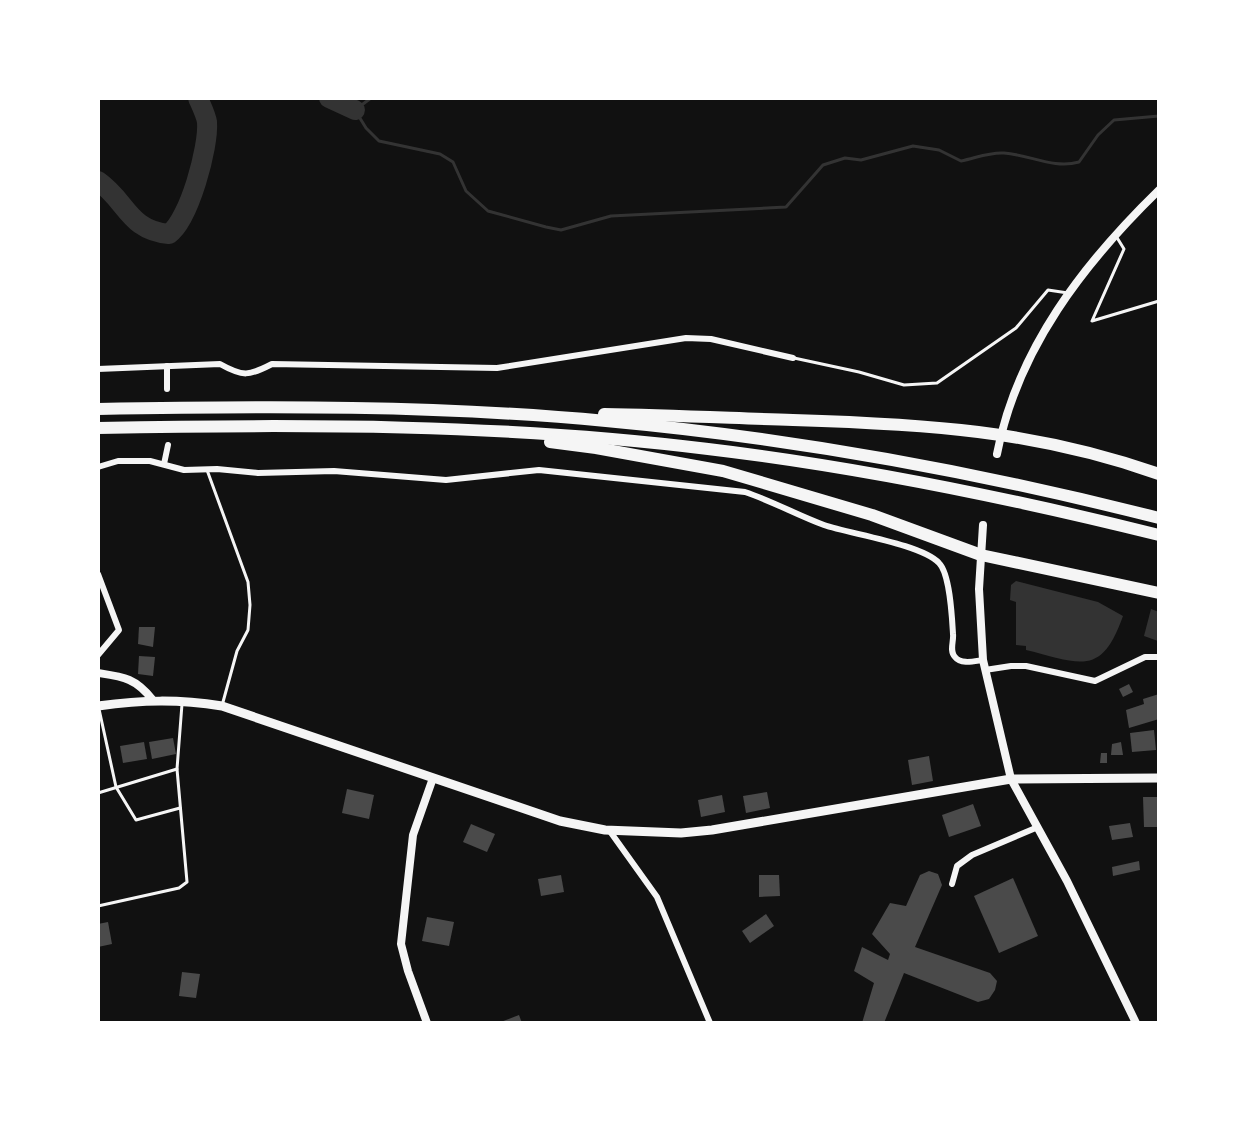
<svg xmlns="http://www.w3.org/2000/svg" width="1257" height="1121" font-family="Lato,sans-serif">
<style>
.water{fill:#333}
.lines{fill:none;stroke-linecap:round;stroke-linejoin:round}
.stream{stroke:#333;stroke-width:3}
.river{stroke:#333;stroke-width:20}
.building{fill:#4a4a4a}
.service{stroke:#f5f5f5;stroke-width:3}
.minor{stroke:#f5f5f5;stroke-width:6}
.tertiary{stroke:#f5f5f5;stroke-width:8}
.secondary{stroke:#f5f5f5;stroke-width:9}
.motorway{stroke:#f5f5f5;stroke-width:12}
</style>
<rect width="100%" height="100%" fill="#111"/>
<g class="water">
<path d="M1016,581l82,21 25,14c-22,62 -43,47 -97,34v-4l-10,-1v-43l-6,-2 1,-15z"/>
<polygon points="1151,609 1159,612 1158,641 1144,636"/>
</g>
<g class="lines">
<path class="stream" d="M371,98l-16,12 11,18 13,13 61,13 13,8 13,29 22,20 58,16 15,3 50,-14 175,-9 37,-42 22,-7 16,2 52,-14 26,4 22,11c15,-3 28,-9 43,-8 27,2 49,16 75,9l19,-27 16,-15 45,-4"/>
<g class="river">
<polyline points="329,98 355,110"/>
<path d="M98,181c29,20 30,49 71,53 20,-14 40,-87 38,-112 -1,-7 -6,-17 -9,-24"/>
</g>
</g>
<g class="building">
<polygon points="139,627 155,627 153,647 138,644"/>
<polygon points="139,656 155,657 153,676 138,674"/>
<polygon points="1129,684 1133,692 1123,697 1119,689"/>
<polygon points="1159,694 1159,719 1129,728 1126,710 1144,704 1143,699"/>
<polygon points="1154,730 1156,750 1132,752 1130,733"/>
<polygon points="173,738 176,754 152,759 149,742"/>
<polygon points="144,742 147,759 123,763 120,746"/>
<polygon points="1121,742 1123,755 1111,755 1112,744"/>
<polygon points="1101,753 1107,753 1107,763 1100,763"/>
<polygon points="929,756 933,781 912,785 908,760"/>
<polygon points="347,789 374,795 369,819 342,813"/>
<polygon points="767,792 770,808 746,813 743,796"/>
<polygon points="722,795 725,812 701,817 698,800"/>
<polygon points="1143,797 1159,797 1159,827 1144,827"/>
<polygon points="973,804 981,826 949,837 942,815"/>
<polygon points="1130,823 1133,837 1112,840 1109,826"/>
<polygon points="471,824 495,834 487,852 463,842"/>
<polygon points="1139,861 1140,870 1113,876 1112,867"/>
<polygon points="929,871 938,874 942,885 915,947 990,973 997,981 995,990 989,999 978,1002 904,973 884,1023 862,1023 874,983 854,971 862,947 888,960 890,954 872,934 890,903 906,906 920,875"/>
<polygon points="561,875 564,892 541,896 538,879"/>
<polygon points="759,875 779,875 780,896 759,897"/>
<polygon points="1013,878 1038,936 999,953 974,896"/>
<polygon points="766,914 774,926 750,943 742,931"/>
<polygon points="427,917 454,922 449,946 422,941"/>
<polygon points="108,922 112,944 98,947 98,924"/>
<polygon points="182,972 200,974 196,998 179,996"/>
<polygon points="519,1015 522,1023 498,1023"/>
</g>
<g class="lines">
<g class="service">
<polyline points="1116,236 1124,249 1092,321 1159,301"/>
<polyline points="794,358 859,372 904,385 937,383 1016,328 1048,290 1068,293"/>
<polyline points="207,470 248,582 250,605 248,630 237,651 223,702"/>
<polyline points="99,709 116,787 136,820 180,808"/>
<polyline points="98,793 177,769"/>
<polyline points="98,906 179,888 187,882 177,769 182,704"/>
</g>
<g class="minor">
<polyline points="167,366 167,389"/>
<path d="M98,369l122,-5c23,13 29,12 52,0l225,4 189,-30 25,1 82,19"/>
<polyline points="164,464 168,445"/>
<path d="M98,467l20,-6h32l34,9 33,-1 41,4 76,-2 112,9 93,-10 206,22c27,9 52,23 79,33 26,9 97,19 115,38 11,11 13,54 14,71 1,7 -4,17 2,23 6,8 20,4 28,3"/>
<polyline points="98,574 119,630 98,655"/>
<polyline points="985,670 1011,666 1026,666 1095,681 1145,657 1159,657"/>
<polyline points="609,830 657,897 710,1023"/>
<polyline points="952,884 957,866 972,855 1038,827"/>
</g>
<g class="tertiary">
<path d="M997,454c20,-105 87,-191 162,-264"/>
<polyline points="983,525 979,589 983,660 1011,779 1067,881 1136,1023"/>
<path d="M98,673c26,4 37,5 54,26"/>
<polyline points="427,1023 408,971 401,944 413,835 433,778"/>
</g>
<path class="secondary" d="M98,706c45,-6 79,-7 124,0l338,115 45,9 76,3 31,-3 299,-51 148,-1"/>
<g class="motorway">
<path d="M98,409c169,-3 339,-4 508,12 186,17 372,51 553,97"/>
<path d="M604,414c63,1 126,4 189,6 131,4 241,10 366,54"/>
<path d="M98,428c203,-4 408,-4 610,21 152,18 302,49 451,86"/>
<polyline points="550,442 596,448 723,471 872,515 981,555 1159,593"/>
</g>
</g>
<rect width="1257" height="1121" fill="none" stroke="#ffffff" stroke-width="200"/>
</svg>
